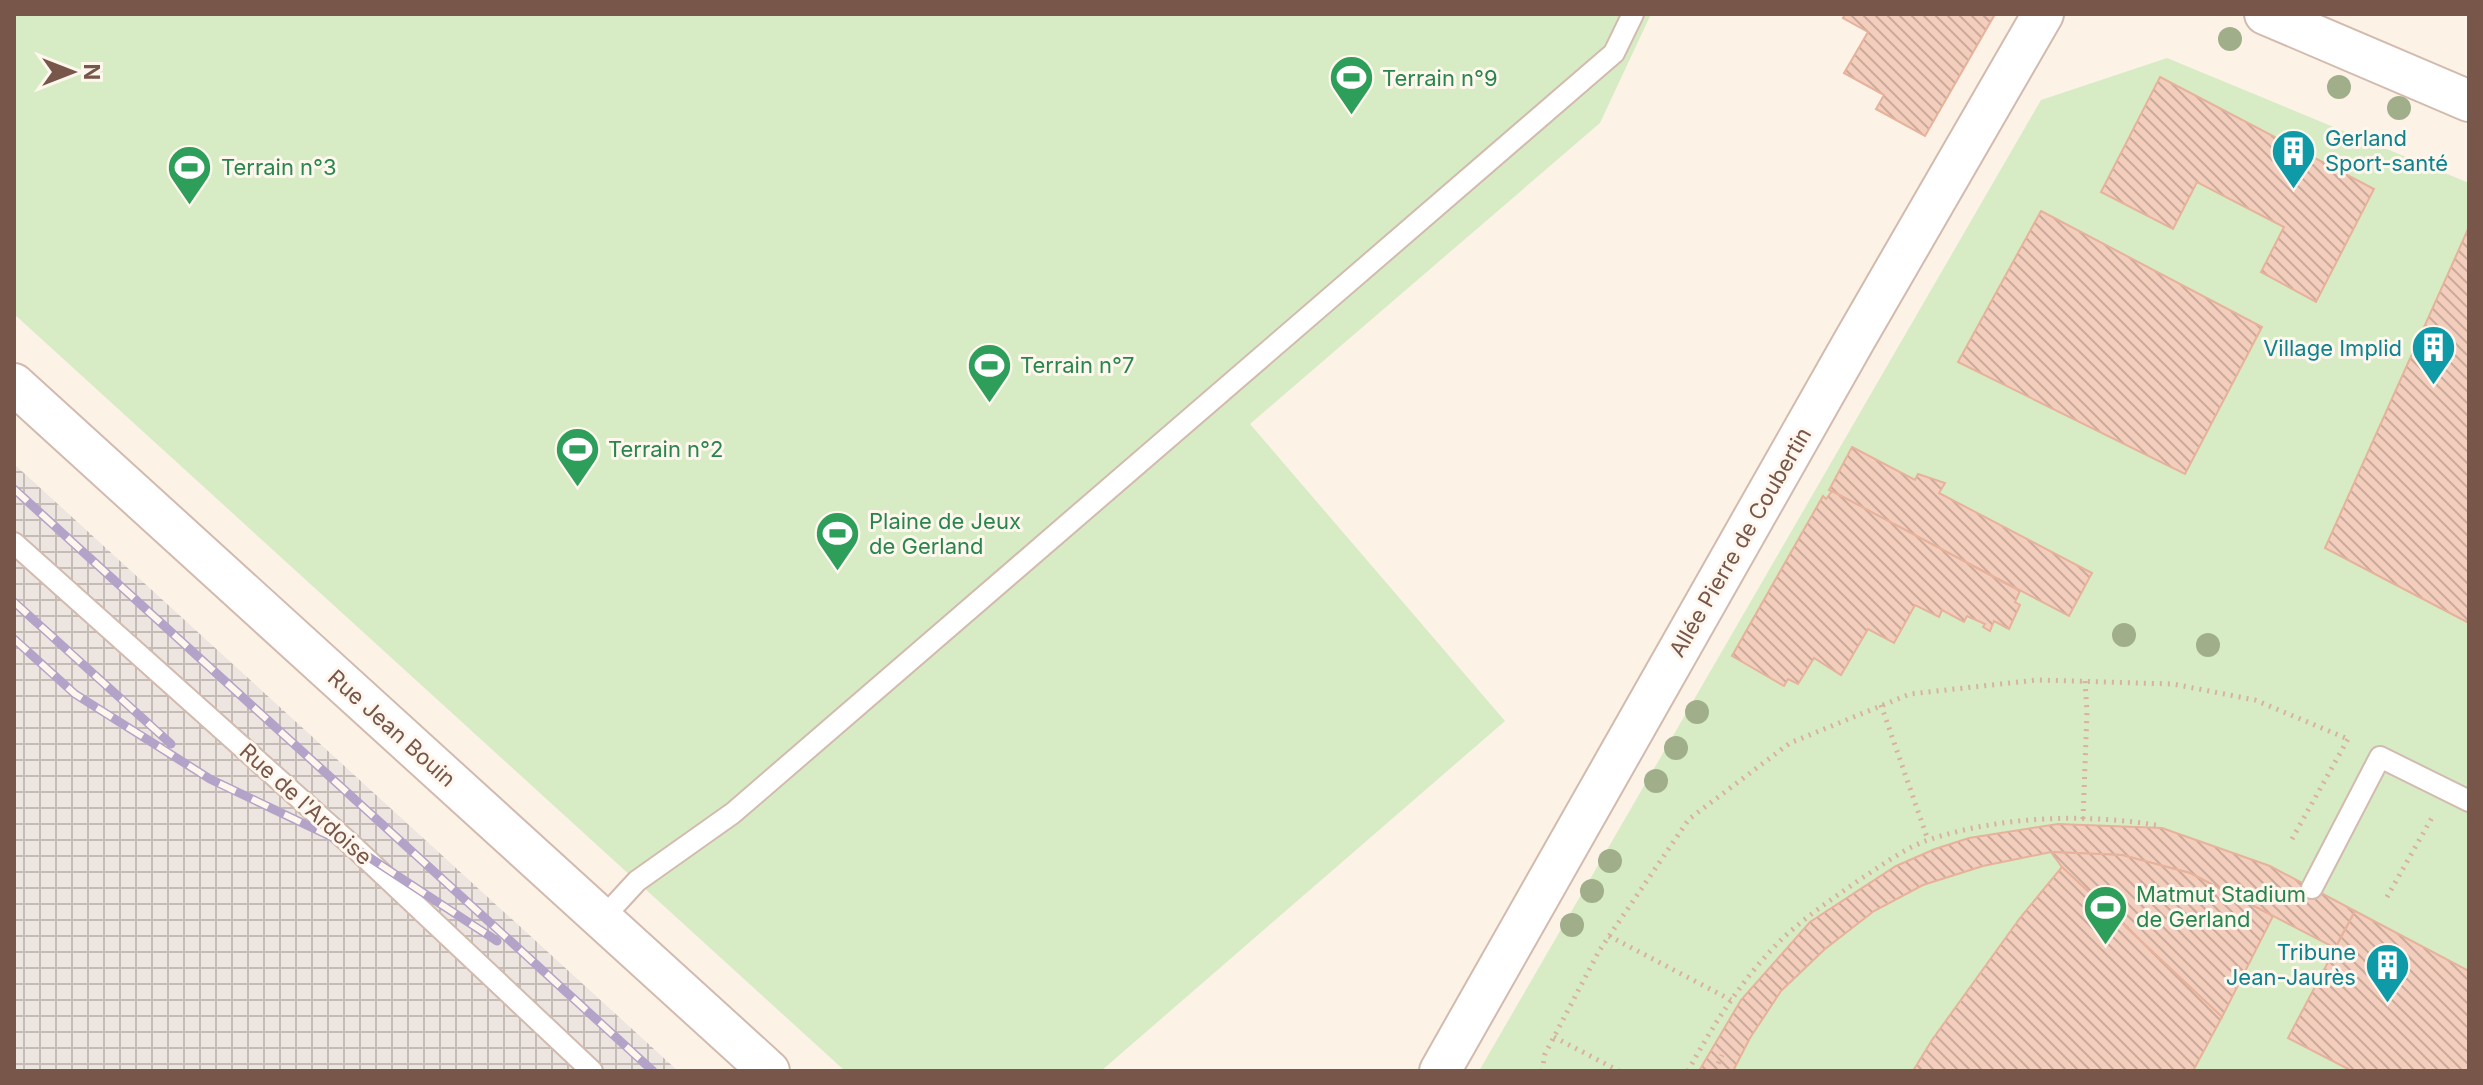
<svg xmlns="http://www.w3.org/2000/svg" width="2483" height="1085" font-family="Inter,sans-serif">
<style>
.industrial{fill:url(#industrial-grid)}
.green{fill:#d7ecc4}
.building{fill:url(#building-back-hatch);stroke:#e7b29c;stroke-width:2}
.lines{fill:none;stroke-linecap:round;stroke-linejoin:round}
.service-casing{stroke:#d2bbae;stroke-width:24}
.minor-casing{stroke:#d2bbae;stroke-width:44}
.path{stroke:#d9b19f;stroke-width:5;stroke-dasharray:2 6;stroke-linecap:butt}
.service{stroke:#fff;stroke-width:20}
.minor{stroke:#fff;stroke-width:40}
.rail-casing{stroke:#b4a3c8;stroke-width:9}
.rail{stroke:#fff7ee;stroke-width:6;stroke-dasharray:18;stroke-linecap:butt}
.tree{fill:#a0af8a}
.labels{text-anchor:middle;stroke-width:6;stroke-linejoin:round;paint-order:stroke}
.leisure-label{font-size:22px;fill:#27864d;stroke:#fff7ee;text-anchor:start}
.culture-label{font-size:22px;fill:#0d838f;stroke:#fff7ee;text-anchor:end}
.street-label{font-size:22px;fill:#785649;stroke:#fff7ee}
</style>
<defs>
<pattern id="industrial-grid" width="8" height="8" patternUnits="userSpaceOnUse" patternTransform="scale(2)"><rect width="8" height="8" fill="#ede5e0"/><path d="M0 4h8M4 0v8" fill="none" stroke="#c5bcb8"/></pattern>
<pattern id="building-back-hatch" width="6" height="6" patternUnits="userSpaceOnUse" patternTransform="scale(2)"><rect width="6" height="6" fill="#f4cebd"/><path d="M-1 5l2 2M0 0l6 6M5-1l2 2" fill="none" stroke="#caaa9c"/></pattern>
</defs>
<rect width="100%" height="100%" fill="#fdf2e6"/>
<polygon class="industrial" points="14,464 678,1071 14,1071"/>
<g class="green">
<polygon points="14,14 1651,14 1600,123 1250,424 1505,721 1101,1071 845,1071 14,314"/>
<polygon points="2167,58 2469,183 2469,1071 1479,1071 2041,100"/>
</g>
<g class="building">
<polygon points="1845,14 1995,14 1925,136 1876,109 1884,95 1844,73 1868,32 1843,18"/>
<polygon points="2160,77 2374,189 2316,302 2261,272 2284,227 2197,182 2173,229 2101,192"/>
<polygon points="2041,211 2262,327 2185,474 1958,362"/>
<polygon points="2469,227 2469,623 2325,548"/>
<polygon points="1852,447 1915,480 1918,474 1945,483 1939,493 2092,573 2069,616 1829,490"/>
<polygon points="1832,491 2020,591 2015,602 2020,605 2009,629 1994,621 1990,631 1983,627 1985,624 1967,616 1964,622 1942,610 1939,617 1915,605 1894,643 1868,629 1841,675 1814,658 1798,684 1788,679 1784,686 1732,656 1823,496 1826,499"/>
<polygon points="2058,824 2162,828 2270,866 2355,911 2335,948 2190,873 2122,855 2051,852 1983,866 1923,885 1874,911 1825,949 1781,991 1750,1038 1733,1071 1699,1071 1741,1000 1810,922 1896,866 1935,849 1969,838"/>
<polygon points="2051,852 2122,855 2190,873 2273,916 2222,1017 2062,867"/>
<polygon points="2062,867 2222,1017 2193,1071 1913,1071 1932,1040 2020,918"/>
<polygon points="2355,911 2469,971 2469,1071 2352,1071 2288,1038"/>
</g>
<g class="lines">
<defs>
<g id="service">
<polyline points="14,543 355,848 592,1071"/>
<polyline points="2312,888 2380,757 2469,801"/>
<polyline points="602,919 637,881 733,813 1614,53 1633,14"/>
</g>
<g id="minor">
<polyline points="2265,14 2469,101"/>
<polyline points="14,384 769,1071"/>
<polyline points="1440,1071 1854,341 2043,14"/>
</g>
</defs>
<use href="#service" class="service-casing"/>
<use href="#minor" class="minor-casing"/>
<g class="path">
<polyline points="1881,705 1928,840"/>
<polyline points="2083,819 2087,712 2085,681"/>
<polyline points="2292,839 2348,739"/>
<polyline points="2387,897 2434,814"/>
<polyline points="1609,936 1731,1000"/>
<polyline points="2468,953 2469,953"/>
<polyline points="1554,1037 1619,1071"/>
<polyline points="1542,1071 1545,1054 1599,951 1689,819 1790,743 1910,694 2037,680 2173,684 2255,700 2348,739"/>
<path d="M1688,1071c26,-48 56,-95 96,-134 24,-22 51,-40 78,-59 22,-14 44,-31 69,-39 71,-23 157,-26 230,-13"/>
<polyline points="1715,1071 1722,1055"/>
</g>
<use href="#service" class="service"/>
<use href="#minor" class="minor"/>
<defs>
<g id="rail">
<polyline points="14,489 653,1071"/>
<polyline points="14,602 171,744"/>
<polyline points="14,639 75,694 210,779 355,848 497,941"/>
</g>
</defs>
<use href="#rail" class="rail-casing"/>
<use href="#rail" class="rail"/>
</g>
<g class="tree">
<circle cx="2230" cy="39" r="12"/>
<circle cx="2339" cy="87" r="12"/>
<circle cx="2399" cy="108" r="12"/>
<circle cx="2124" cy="635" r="12"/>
<circle cx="2208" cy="645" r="12"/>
<circle cx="1697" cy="712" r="12"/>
<circle cx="1676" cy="748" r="12"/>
<circle cx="1656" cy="781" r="12"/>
<circle cx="1610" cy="861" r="12"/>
<circle cx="1592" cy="891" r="12"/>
<circle cx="1572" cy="925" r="12"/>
</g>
<defs>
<symbol id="stadium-pin" viewBox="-11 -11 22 30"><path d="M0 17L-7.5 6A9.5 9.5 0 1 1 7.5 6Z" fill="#2e9e5b" stroke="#fff7ee"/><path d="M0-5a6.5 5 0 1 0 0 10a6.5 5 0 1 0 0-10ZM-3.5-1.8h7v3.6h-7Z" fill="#fff"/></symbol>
<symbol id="building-pin" viewBox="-11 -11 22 30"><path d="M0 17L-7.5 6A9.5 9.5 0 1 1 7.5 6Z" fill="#0f9aa8" stroke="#fff7ee"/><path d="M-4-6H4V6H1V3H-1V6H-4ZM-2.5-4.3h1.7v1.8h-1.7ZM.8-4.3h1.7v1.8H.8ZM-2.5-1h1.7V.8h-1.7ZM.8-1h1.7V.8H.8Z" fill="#fff"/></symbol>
</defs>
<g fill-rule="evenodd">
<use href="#stadium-pin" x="1326" y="52" width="51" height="69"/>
<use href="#building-pin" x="2268" y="126" width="51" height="69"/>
<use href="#stadium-pin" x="164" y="142" width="51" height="69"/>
<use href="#building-pin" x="2408" y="322" width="51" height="69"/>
<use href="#stadium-pin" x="964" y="340" width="51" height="69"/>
<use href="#stadium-pin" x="552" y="424" width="51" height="69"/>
<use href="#stadium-pin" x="812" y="508" width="51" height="69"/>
<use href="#stadium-pin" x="2080" y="882" width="51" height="69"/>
<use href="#building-pin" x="2362" y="940" width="51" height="69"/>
</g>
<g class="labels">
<g class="leisure-label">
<text x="1382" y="86">Terrain n°9</text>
<text x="221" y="175">Terrain n°3</text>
<text x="1020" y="373">Terrain n°7</text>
<text x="608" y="457">Terrain n°2</text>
<text x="869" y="529">Plaine de Jeux<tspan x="869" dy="25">de Gerland</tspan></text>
<text x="2136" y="902">Matmut Stadium<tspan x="2136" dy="25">de Gerland</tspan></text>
</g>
<g class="culture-label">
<text x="2325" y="146" text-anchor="start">Gerland<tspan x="2325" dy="25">Sport-santé</tspan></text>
<text x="2402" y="356">Village Implid</text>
<text x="2356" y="960">Tribune<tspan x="2356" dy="25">Jean-Jaurès</tspan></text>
</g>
<g class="street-label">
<text transform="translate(1740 542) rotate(-60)" y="8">Allée Pierre de Coubertin</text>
<text transform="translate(392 728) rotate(42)" y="8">Rue Jean Bouin</text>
<text transform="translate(306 804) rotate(42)" y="8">Rue de l'Ardoise</text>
</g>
</g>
<rect width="2483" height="1085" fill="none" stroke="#785649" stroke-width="32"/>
<g transform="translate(72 72) rotate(90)" stroke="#fff7ee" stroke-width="6" paint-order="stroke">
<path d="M0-6L14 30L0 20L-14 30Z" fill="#785649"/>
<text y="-12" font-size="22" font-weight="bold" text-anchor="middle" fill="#785649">N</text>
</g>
</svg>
